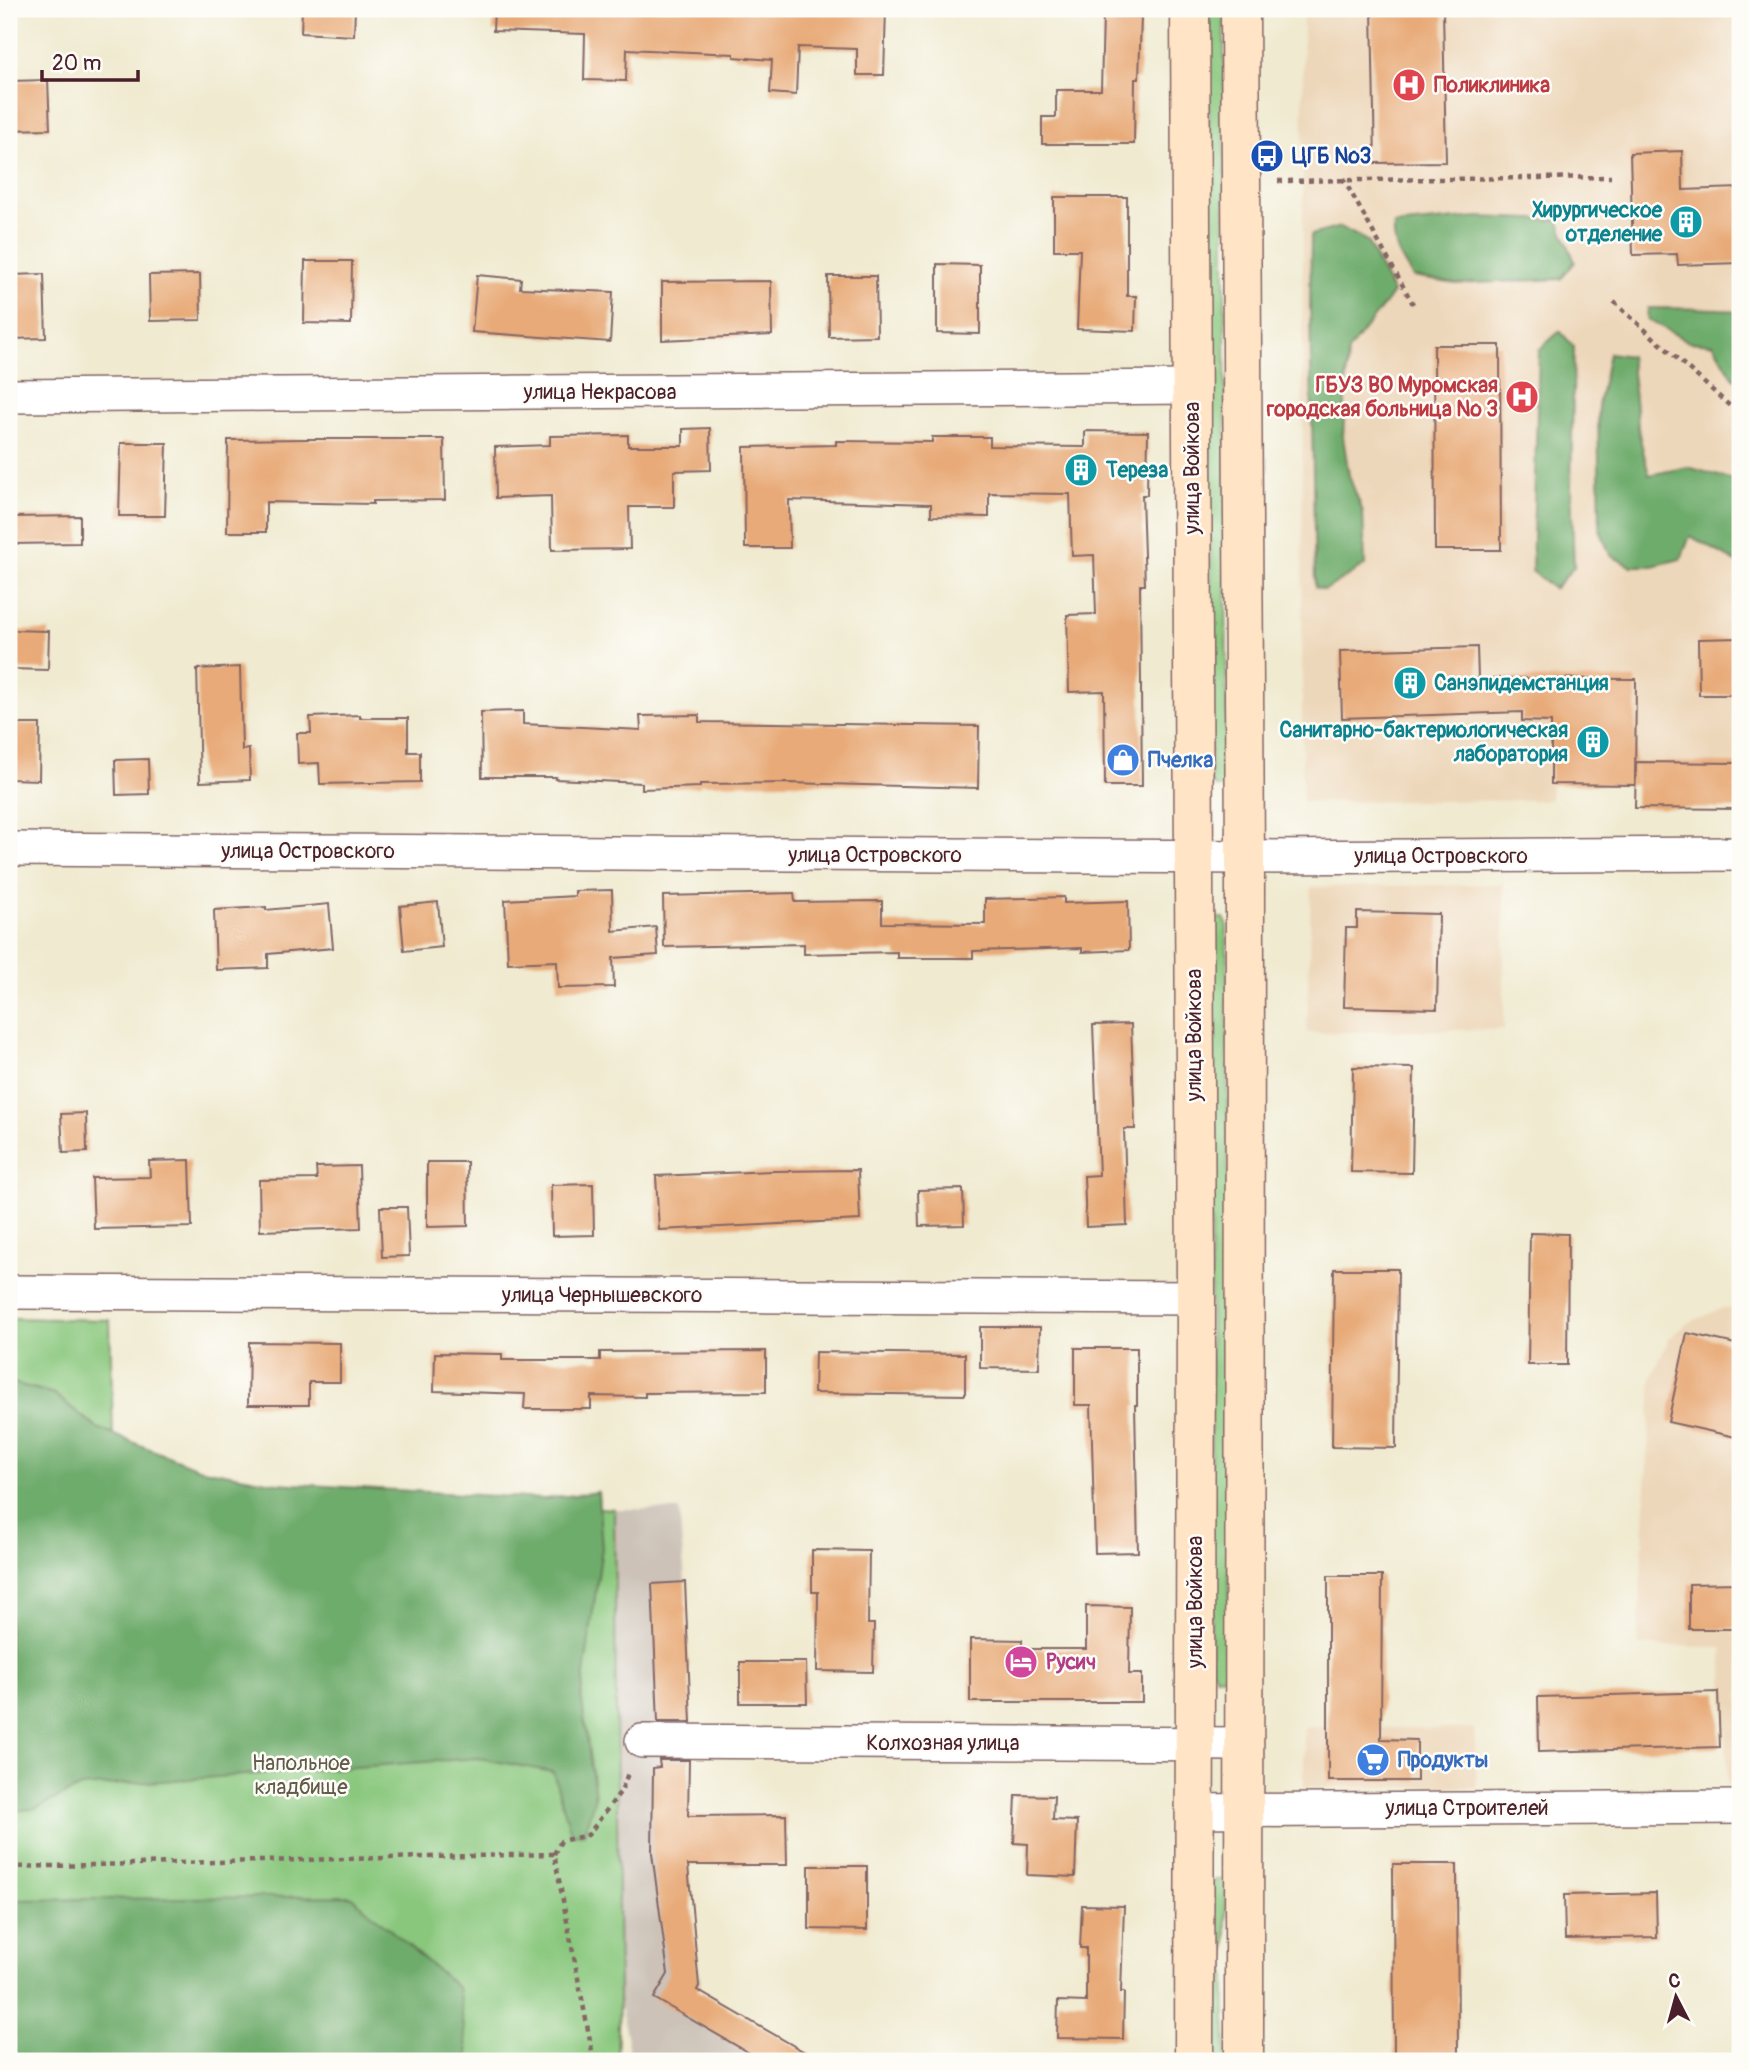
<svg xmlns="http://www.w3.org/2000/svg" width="1749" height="2070" font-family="Pangolin,sans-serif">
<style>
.built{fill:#edd7ba}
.industrial{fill:#ccc2b8}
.green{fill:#89c77d;stroke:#6a7354;stroke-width:2}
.forest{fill:#6eac6c;stroke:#5c664c;stroke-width:2}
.building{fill:#e8aa78}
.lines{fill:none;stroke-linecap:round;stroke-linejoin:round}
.minor-casing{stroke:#846665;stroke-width:36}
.secondary-casing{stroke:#846665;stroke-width:41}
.path{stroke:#846665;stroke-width:4.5;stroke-dasharray:5 5;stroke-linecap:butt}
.minor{stroke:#fff;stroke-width:33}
.secondary{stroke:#ffe4c6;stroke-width:38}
.labels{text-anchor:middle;stroke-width:5;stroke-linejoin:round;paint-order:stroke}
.health-label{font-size:21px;font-weight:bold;fill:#be3a42;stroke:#fdfcf7;text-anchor:start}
.transit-label{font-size:21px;font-weight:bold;fill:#164399;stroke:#fdfcf7;text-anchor:start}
.culture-label{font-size:21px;font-weight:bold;fill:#0d838f;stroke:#fdfcf7;text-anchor:end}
.street-label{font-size:21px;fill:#4a1f2b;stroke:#fdfcf7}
.shop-label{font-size:21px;font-weight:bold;fill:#366cbe;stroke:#fdfcf7;text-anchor:start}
.hotel-label{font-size:21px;font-weight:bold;fill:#b23c85;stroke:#fdfcf7;text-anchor:start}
.park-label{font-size:21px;fill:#605a48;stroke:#fdfcf7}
</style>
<rect width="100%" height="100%" fill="#fdfcf7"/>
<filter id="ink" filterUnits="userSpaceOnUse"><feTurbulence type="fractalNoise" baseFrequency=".0143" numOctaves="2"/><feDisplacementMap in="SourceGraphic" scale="14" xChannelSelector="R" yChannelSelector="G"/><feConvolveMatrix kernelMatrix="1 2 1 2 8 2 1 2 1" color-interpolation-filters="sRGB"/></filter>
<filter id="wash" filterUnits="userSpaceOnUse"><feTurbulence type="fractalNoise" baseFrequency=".00686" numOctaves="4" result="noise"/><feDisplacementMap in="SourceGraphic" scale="28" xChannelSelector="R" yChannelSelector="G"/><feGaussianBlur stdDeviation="1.57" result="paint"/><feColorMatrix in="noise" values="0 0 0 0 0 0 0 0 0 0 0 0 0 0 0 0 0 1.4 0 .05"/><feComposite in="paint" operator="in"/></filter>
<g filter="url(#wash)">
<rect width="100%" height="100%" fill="#f0ead0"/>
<g class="built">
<polygon points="1303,9 1740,9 1740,809 1635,808 1635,785 1551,784 1550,800 1302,802"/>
<polygon points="1504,884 1504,1029 1307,1033 1311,887"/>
<polygon points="1723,1308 1740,1309 1740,1785 1728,1785 1722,1647 1637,1646 1652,1377 1669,1339 1685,1324"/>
<polygon points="1304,1727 1474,1729 1477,1787 1304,1787"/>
</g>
<polygon class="industrial" points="614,1509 679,1510 685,1582 691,1725 687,1857 697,1961 701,1981 697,1990 820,2061 631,2061 619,1999"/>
<g class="green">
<polygon points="1209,9 1224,9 1227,781 1224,787 1215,787 1211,782"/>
<polygon points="1214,918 1224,918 1227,924 1229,1668 1225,1676 1216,1677 1211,1668 1210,924"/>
<polygon points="9,1318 110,1320 113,1435 97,1428 54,1394 9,1382"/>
<polygon points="9,1468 614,1509 619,1999 617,2061 9,2061"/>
<polygon points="1215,1880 1223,1880 1226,1885 1226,2061 1211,2061 1212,1886"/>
</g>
<g class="forest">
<path d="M1478,217l80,3 17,42 -14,17 -105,5 -43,-7c-11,-17 -21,-30 -19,-52z"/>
<polygon points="1340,227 1367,241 1393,293 1348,351 1343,437 1349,476 1363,512 1365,565 1325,590 1315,587 1310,307 1311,235"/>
<polygon points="1648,308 1721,309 1740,313 1740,382 1735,380 1713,344 1689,342 1647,319"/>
<polygon points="1560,331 1574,347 1571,485 1574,567 1554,589 1532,571 1539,350"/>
<polygon points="1609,353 1630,356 1639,434 1649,475 1688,467 1740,482 1740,564 1690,536 1681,559 1652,566 1630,566 1610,555 1600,529 1598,406"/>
<polygon points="9,1382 54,1394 97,1428 198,1468 277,1483 544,1499 598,1492 602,1548 581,1695 595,1796 584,1834 571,1833 553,1772 479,1758 81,1787 34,1809 9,1811"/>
<polygon points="351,1896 458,1988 469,2061 9,2061 9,1900"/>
</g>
<g id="blocks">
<g class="building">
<polygon points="302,9 355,9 354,36 301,33"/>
<polygon points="494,9 886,9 884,75 857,75 857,49 798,47 796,95 770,93 772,60 734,57 734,54 627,49 626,81 584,80 585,34 493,31"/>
<polygon points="1372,9 1443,9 1446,162 1375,163"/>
<polygon points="1103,16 1141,17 1139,79 1135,79 1134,144 1042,144 1042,117 1056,117 1056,90 1101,90"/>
<polygon points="48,80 50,129 9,130 9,81"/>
<polygon points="1682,151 1683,190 1740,188 1740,263 1678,265 1677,254 1633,255 1630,153"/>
<polygon points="1054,197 1127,197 1127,296 1136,296 1135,331 1077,329 1080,250 1054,250"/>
<polygon points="305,261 352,261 351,324 304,323"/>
<polygon points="937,264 980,265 980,334 937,333"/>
<polygon points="44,274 46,338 9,339 9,275"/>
<polygon points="200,274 201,320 150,321 149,275"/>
<polygon points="477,275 521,279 520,288 613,292 610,342 472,332"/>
<polygon points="828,276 876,276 877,336 829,337"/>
<polygon points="771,281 772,335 662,340 662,282"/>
<polygon points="1434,345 1500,345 1501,550 1435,550"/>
<polygon points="710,428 711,470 674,471 674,507 629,507 630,549 552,550 551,496 496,498 495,447 550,445 550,436 628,435 628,446 683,446 683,429"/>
<polygon points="1085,431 1148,432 1147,495 1142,495 1145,585 1140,585 1142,786 1105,786 1104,691 1069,692 1067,615 1096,614 1094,555 1072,556 1070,494 989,493 989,517 931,516 931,504 789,500 790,548 745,548 744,447 836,445 836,441 932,442 932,437 990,437 990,446 1085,447"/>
<polygon points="308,439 444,439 445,500 373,501 373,504 266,502 266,532 227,532 228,440"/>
<polygon points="121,443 167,443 165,516 119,516"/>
<polygon points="80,516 80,543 9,544 9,517"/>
<polygon points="9,630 49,631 48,670 9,669"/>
<polygon points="1740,638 1740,695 1699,695 1698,639"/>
<polygon points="1477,647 1478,678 1636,679 1635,785 1551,784 1551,722 1522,721 1522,712 1342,718 1340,651"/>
<polygon points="240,667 242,750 249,749 250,780 200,782 197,669"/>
<polygon points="523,711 523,724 641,730 640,716 699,715 699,722 979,726 978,788 788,783 700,784 700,787 642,789 642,783 555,779 556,777 482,777 481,712"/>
<polygon points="360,715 360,718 408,718 408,752 420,752 420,782 320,784 319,763 298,764 297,733 311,733 310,717"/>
<polygon points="9,724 40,724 39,780 9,779"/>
<polygon points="148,759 149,794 116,795 115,760"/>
<polygon points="1636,762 1740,763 1740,809 1635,808"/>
<polygon points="612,890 613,931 656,927 658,955 613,958 614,987 558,988 557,961 508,963 505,900 575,896 575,891"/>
<polygon points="794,893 795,902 882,901 882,923 985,924 985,899 1064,897 1064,903 1128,901 1129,950 1082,952 1082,948 973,951 973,958 897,958 897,952 804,954 804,944 664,947 663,896"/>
<polygon points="438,902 442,947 404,951 400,906"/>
<polygon points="329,904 333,948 268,954 268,968 216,970 214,910 266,907 266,910"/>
<polygon points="1357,912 1439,914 1437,1009 1344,1007 1346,928 1357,928"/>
<polygon points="1131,1024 1135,1129 1124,1129 1127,1225 1086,1227 1084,1176 1099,1175 1093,1025"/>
<polygon points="1353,1067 1414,1068 1412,1173 1351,1172"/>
<polygon points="86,1113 87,1152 63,1153 61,1114"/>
<polygon points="190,1160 192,1227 94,1229 92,1178 150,1177 149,1161"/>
<polygon points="427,1162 467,1162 468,1226 427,1227"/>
<polygon points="359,1166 361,1228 260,1231 259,1180 317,1179 316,1167"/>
<polygon points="858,1170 860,1220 659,1230 656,1176 772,1171"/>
<polygon points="593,1184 594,1235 552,1236 551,1185"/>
<polygon points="963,1189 964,1225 919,1226 918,1190"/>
<polygon points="380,1207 407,1207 409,1256 382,1257"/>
<polygon points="1530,1233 1568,1234 1567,1365 1528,1365"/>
<polygon points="1334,1269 1398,1269 1396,1448 1332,1447"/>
<polygon points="980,1327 1040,1327 1039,1369 980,1368"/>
<polygon points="1687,1333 1740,1345 1740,1438 1668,1422"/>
<polygon points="249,1342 340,1343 340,1382 309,1382 309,1405 248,1405"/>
<polygon points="1075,1348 1137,1348 1137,1405 1135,1405 1138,1552 1095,1553 1091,1405 1075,1405"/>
<polygon points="766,1351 766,1392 645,1393 645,1397 591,1396 591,1409 524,1409 525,1394 434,1391 435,1353 502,1354 502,1360 600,1360 600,1352"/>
<polygon points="815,1352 965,1354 965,1395 814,1393"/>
<polygon points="812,1550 869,1551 868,1624 874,1624 873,1672 817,1671 818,1592 812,1592"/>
<polygon points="1328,1576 1382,1576 1381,1739 1417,1740 1417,1781 1328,1781"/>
<polygon points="685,1582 691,1722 658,1722 652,1584"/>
<polygon points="1740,1583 1740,1629 1689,1629 1689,1584"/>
<polygon points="1086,1606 1130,1607 1129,1674 1142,1674 1142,1702 970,1702 970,1639 1022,1640 1022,1649 1086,1649"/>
<polygon points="740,1662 806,1662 807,1703 740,1703"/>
<polygon points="1718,1692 1720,1747 1539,1752 1538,1697"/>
<polygon points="659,1760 689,1760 688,1816 786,1815 787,1865 688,1865 699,1986 697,1990 820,2061 763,2061 654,1998 668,1974 652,1853 653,1768 660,1767"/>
<polygon points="1016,1795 1054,1796 1053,1820 1077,1821 1075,1877 1027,1875 1028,1844 1014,1843"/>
<polygon points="1393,1864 1457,1864 1458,2061 1394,2061"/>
<polygon points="809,1866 867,1866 867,1930 809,1929"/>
<polygon points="1656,1893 1657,1937 1565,1939 1564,1895"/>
<polygon points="1082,1905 1124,1906 1121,1992 1124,1992 1123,2039 1057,2038 1058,2001 1086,2002 1086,1948 1080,1948"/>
</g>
</g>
</g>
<g filter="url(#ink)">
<use href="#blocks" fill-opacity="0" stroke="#846665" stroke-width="2"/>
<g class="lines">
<defs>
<g id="minor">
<polyline points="9,396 1192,387"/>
<polyline points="9,849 1245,857 1740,854"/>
<polyline points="9,1292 1196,1298"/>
<polyline points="642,1741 1244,1744"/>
<polyline points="1194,1811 1740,1807"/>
</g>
<g id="secondary">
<polyline points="1190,9 1196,1298 1194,2061"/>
<polyline points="1240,9 1245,857 1244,2061"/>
</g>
</defs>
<use href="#minor" class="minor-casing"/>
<use href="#secondary" class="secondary-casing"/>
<g class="path">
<polyline points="1343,178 1413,304"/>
<polyline points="1278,181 1611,177"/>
<polyline points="1614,302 1740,415"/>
<polyline points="554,1854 561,1841 588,1835 621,1791 629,1771"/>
<polyline points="9,1867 554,1854 594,2061"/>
</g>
<use href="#minor" class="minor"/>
<use href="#secondary" class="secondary"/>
</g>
</g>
<defs>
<symbol id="hospital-disc" viewBox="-11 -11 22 22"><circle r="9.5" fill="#e0444e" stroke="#fdfcf7"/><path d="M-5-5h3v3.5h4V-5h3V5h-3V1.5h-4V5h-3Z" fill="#fff"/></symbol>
<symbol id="bus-disc" viewBox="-11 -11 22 22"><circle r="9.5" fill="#1a4fb4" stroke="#fdfcf7"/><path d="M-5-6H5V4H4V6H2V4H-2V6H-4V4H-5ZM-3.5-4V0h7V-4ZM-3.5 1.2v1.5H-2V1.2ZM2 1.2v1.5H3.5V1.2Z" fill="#fff"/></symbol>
<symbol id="building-disc" viewBox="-11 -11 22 22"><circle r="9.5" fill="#0f9aa8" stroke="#fdfcf7"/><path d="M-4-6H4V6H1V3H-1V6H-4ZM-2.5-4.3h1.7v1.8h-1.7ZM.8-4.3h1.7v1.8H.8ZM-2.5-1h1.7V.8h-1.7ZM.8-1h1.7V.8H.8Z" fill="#fff"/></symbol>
<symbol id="shop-disc" viewBox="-11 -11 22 22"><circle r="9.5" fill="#3f7fe0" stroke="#fdfcf7"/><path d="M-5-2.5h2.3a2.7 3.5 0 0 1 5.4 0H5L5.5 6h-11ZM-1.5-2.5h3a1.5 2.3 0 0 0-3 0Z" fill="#fff"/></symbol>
<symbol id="hotel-disc" viewBox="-11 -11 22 22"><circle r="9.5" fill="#d1479c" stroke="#fdfcf7"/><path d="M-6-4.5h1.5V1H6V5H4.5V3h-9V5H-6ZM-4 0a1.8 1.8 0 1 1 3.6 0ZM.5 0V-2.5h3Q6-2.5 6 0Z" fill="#fff"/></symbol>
<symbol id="supermarket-disc" viewBox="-11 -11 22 22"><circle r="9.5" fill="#3f7fe0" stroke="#fdfcf7"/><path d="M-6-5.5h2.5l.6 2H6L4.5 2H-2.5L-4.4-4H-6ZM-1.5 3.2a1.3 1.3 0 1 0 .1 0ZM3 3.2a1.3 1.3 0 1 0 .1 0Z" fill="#fff"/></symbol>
</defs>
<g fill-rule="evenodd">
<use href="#hospital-disc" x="1390" y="66" width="38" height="38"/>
<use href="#bus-disc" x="1248" y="137" width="38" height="38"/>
<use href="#building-disc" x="1667" y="203" width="38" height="38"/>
<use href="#hospital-disc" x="1503" y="378" width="38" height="38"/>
<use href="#building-disc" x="1062" y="451" width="38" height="38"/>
<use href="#building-disc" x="1391" y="664" width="38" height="38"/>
<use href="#building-disc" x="1574" y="723" width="38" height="38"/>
<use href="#shop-disc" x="1104" y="741" width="38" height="38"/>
<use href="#hotel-disc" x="1002" y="1643" width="38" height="38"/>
<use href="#supermarket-disc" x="1354" y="1741" width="38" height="38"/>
</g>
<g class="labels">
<g class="health-label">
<text x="1434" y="92">Поликлиника</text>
<text x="1498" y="392" text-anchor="end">ГБУЗ ВО Муромская<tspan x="1498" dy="24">городская больница № 3</tspan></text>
</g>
<g class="transit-label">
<text x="1292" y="163">ЦГБ №3</text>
</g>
<g class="culture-label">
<text x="1662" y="217">Хирургическое<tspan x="1662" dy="24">отделение</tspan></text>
<text x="1106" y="477" text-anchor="start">Тереза</text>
<text x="1434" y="690" text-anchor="start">Cанэпидемстанция</text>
<text x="1568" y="737">Санитарно-бактериологическая<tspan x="1568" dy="24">лаборатория</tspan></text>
</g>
<g class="street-label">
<text x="600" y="399">улица Некрасова</text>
<text transform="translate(1192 468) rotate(-90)" y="7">улица Войкова</text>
<text x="308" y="858">улица Островского</text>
<text x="875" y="862">улица Островского</text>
<text x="1441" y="863">улица Островского</text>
<text transform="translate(1194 1035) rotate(-90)" y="7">улица Войкова</text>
<text x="602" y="1302">улица Чернышевского</text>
<text transform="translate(1195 1602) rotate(-90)" y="7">улица Войкова</text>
<text x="943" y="1750">Колхозная улица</text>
<text x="1467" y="1815">улица Строителей</text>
</g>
<g class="shop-label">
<text x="1148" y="767">Пчелка</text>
<text x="1398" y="1767">Продукты</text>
</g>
<g class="hotel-label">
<text x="1046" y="1669">Русич</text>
</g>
<g class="park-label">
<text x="301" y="1770">Напольное<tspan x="301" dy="24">кладбище</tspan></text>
</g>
</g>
<rect width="1749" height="2070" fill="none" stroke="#fdfcf7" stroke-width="35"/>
<g transform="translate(1676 1997) rotate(354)" stroke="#fdfcf7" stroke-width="5" paint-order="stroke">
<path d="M0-5L12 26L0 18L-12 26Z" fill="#4a1f2b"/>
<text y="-10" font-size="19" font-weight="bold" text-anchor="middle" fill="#4a1f2b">С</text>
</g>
<path d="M42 70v10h96v-10" fill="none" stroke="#4a1f2b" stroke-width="3.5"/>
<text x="52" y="70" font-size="21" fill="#4a1f2b" stroke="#fdfcf7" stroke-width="5" paint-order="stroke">20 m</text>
</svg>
